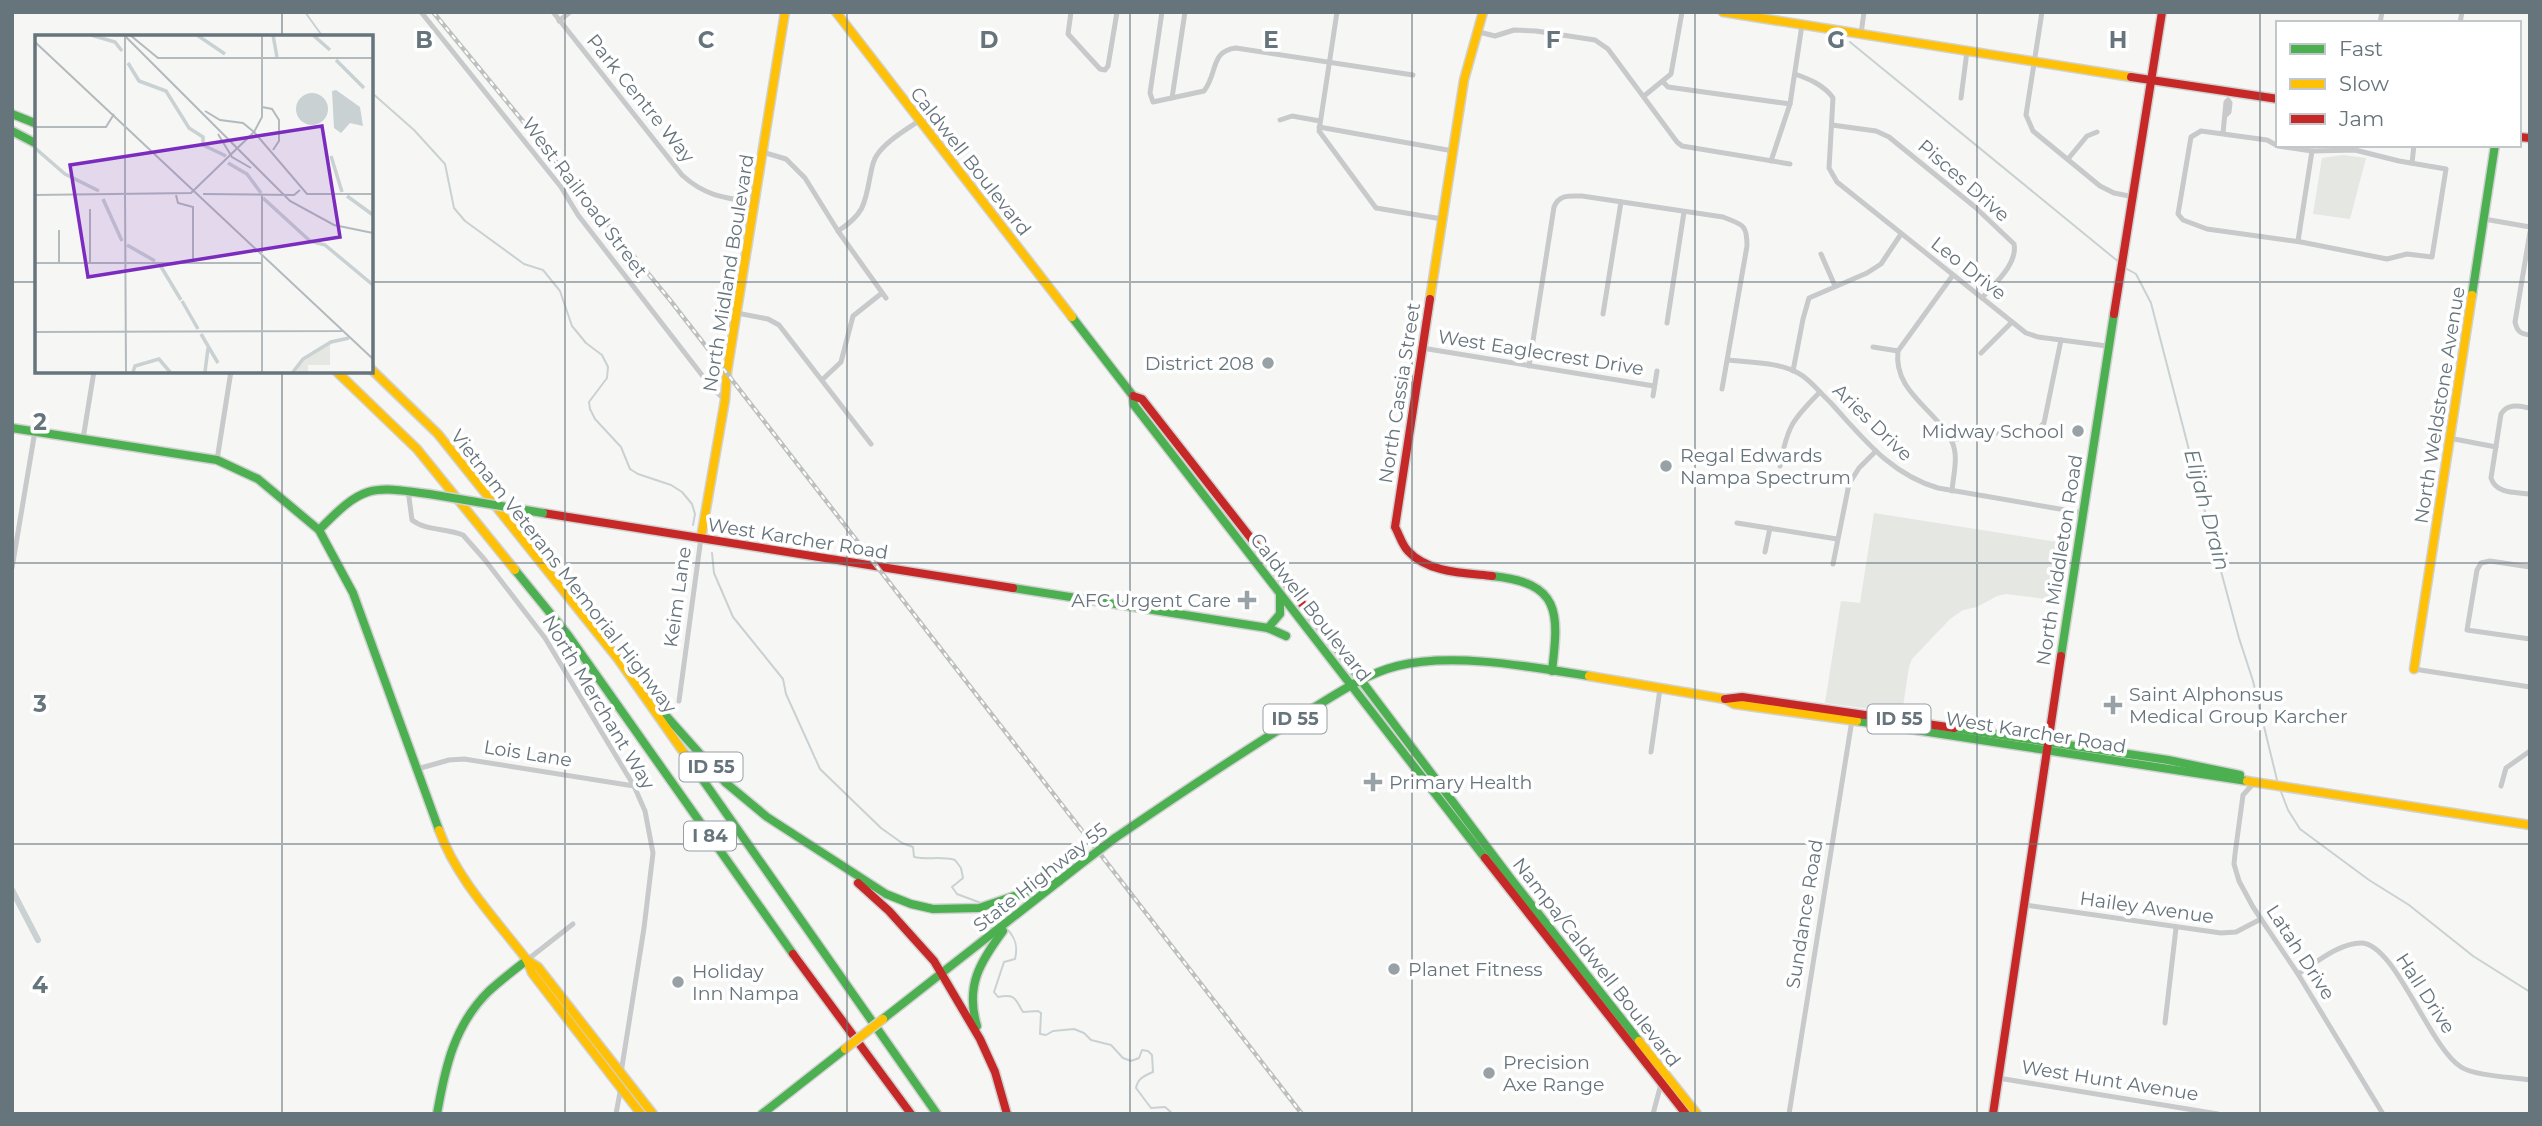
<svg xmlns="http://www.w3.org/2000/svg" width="2542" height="1126" font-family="Montserrat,sans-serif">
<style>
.green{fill:#e5e7e3}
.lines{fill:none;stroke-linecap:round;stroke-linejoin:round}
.stream{stroke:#c9d1d3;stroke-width:2}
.canal{stroke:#c9d1d3;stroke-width:6}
.fast-casing{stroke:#d1d2d2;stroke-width:11}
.slow-casing{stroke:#d1d2d2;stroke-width:11}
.jam-casing{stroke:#d1d2d2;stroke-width:11}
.street{stroke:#c7c9ca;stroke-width:5}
.fast{stroke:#4caf50;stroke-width:8}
.slow{stroke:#ffc107;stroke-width:8}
.jam{stroke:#c62828;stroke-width:8}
.rail-casing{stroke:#bec0c0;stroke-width:4.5}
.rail{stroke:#fff;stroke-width:2;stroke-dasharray:5;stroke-linecap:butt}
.fast-bridge-casing{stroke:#d1d2d2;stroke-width:11;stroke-linecap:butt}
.slow-bridge-casing{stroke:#d1d2d2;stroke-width:11;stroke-linecap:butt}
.fast-bridge{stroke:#4caf50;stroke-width:8}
.slow-bridge{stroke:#ffc107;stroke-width:8}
.grid{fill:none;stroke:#66747c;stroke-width:2;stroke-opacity:0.55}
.poi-dot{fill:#98a2a6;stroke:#fff;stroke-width:2.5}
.labels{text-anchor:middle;stroke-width:7;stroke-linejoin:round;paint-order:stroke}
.shield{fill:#fff;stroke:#949ea3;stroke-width:2}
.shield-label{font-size:18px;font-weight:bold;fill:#66747c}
.street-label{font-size:19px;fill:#66747c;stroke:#fff}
.poi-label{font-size:19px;fill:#66747c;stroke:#fff;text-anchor:start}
.water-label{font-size:21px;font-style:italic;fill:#66797e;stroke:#fff}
.inset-river{fill:none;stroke:#c9d1d3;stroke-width:3.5}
.inset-road{fill:none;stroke:#b3babe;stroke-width:2}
.view{fill:#7b2cbf;fill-opacity:0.15;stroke:#7b2cbf;stroke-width:3.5}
.inset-edge{fill:none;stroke:#66747c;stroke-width:3.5}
.grid-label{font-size:23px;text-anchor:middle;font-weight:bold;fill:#66747c;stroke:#fff;stroke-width:7;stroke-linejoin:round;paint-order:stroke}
</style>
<rect width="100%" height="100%" fill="#f6f6f5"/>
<g class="green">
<polygon points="2343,155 2366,158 2350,219 2313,214 2322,158"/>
<polygon points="1874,513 2070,544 2061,601 2006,594 1997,596 1977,607 1963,610 1950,619 1912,659 1909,667 1902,713 1825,703 1841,601 1860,603"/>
</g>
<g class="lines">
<g class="stream">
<polyline points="305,12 323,37"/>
<polyline points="1850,42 2120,263"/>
<polyline points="371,92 414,130 445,164 454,208 465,221 524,264 543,270 560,291 572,326 586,343 602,355 608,367 607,378 589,402 590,409 595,419 621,447 630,469 638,474 671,485 682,492 692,504 695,514 693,525"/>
<polyline points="2127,269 2136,274 2151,303 2204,508 2239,638 2253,681 2277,780"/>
<path d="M712,553l2,20 19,44 50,62 3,15 34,75 61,59 21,15 11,4 1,10c14,3 27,-1 41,3l6,8 2,10 -11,9 5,7 24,9"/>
<polyline points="2280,789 2288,810 2300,829 2369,880 2409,905 2473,956 2530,992"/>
<polyline points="987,910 1001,923"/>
<path d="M1007,929c9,9 11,18 8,30l-11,3 -10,30 4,5c19,-4 17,3 25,15l15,-1 3,2 -1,21 6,1 7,-4 21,-2 10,4 7,7 20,5 12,13 8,3 8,-3 3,-8 6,1 4,4 1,17c-9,4 -15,6 -17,16l15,20 14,-1 8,7"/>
</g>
<polyline class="canal" points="12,890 38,940"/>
<defs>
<g id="fast">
<polyline points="12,114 37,124"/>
<polyline points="12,131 37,144"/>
<polyline points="2472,295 2495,145"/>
<polyline points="1072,317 1133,396 1134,405 1485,858"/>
<polyline points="12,428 217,460 258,479 319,530 353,593 439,830"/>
<path d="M319,530c43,-44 50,-45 110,-36"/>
<polyline points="515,570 568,635 793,954"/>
<path d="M1492,576c69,7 67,36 60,95"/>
<polyline points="1013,588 1268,628 1286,636"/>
<polyline points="1268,628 1280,614 1280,596"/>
<polyline points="1336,647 1511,879 1639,1041"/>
<polyline points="2061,656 2114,314"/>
<polyline points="659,708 726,783 767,817 886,894 911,904 933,909 979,908 1059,881"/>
<polyline points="1857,721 2247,781"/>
<polyline points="1954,728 2168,760 2240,775"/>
<polyline points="684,753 937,1114"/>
<path d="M1115,838c63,-43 127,-86 192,-126 28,-17 58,-38 90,-46 56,-14 135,1 192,10"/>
<polyline points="883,1019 1086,860"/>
<path d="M977,1026c-12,-40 3,-64 26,-95"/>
<path d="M437,1114c8,-46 17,-89 52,-123 12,-11 25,-21 38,-31"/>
<polyline points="762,1114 845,1049"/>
</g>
<g id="slow">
<polyline points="836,12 1072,317"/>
<polyline points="1723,12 2131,77"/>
<polyline points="1430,299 1464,80 1483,12"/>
<polyline points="371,369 438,434 618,659 684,753"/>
<polyline points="336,371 417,449 515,570"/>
<polyline points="701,538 725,400 727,372 785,12"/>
<polyline points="2414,669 2472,295"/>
<polyline points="1589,676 1725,699 1734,704 1857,721"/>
<polyline points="2247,781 2530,825"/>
<path d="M439,830c17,48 57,90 88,130l5,13 109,141"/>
<polyline points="527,960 538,967 653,1114"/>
<polyline points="1639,1041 1697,1114"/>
</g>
<g id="jam">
<polyline points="2131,77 2278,99"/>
<polyline points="2519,137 2530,138"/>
<path d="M1430,299l-35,228c4,7 7,18 13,24 20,22 57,22 84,25"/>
<polyline points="2114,314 2162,12"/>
<polyline points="1133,396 1142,399 1336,647"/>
<polyline points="543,513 1013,588"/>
<polyline points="1725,699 1742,697 1954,728"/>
<polyline points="1485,858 1686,1114"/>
<polyline points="858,883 889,911 934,961 980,1039 995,1072 1007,1114"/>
<polyline points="793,954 911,1114"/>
<polyline points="1993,1114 2061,656"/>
</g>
</defs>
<use href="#fast" class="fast-casing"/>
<use href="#slow" class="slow-casing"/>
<use href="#jam" class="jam-casing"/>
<g class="street">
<polyline points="421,12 561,187 578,215 712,388 725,400"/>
<path d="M553,12l129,163c23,21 42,23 72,27"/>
<polyline points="1071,12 1068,34 1100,69 1105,70 1108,66 1117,12"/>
<path d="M1162,12l-12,81 3,9 51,-11c14,-18 6,-40 32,-43l177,27"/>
<polyline points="1337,12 1319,131 1376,208 1442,219"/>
<polyline points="2042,12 2026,115 2033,131 2100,186 2114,193 2134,197"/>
<polyline points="559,21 570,12"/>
<polyline points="2380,23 2382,12"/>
<polyline points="2460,23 2462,12"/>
<polyline points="1479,32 1495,36 1514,30 1536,31 1595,40 1608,49 1677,142 1682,146 1790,164"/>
<polyline points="1861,34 1864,12"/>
<path d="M1795,74c14,5 29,11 38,24l-4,70 8,14 189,151 12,4 69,9"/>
<polyline points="1663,82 1668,87 1790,104"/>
<polyline points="1644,96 1671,74 1682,12"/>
<polyline points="1172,98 1185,12"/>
<polyline points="1961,98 1967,51"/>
<polyline points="1280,120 1292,116 1320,121"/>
<path d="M1832,125l44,6 13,6 86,70 39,37c4,20 -20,40 -32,54"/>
<polyline points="1319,127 1453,151"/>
<polygon points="2201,131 2267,140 2278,146 2312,151 2355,150 2399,161 2446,169 2432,257 2407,254 2387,259 2301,242 2207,229 2183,220 2178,214 2191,137"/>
<polyline points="2223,133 2226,102 2228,100 2230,103 2229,112 2226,115"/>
<polyline points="762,152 786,159 805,178 838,231 886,298"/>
<polyline points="2068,159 2087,136 2097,132"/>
<polyline points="1771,161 1790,104 1802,25"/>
<polyline points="2412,163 2414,145"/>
<polyline points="2484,219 2530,227"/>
<path d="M838,231c25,-16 27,-26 32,-54 2,-8 2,-15 7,-22 9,-14 29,-25 43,-35"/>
<path d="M2530,232l-15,90c2,9 5,12 15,13"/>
<polyline points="2298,241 2312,151"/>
<polyline points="1821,254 1835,286"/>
<polyline points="737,313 768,319 779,325 871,444"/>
<polyline points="1603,314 1621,202"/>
<polyline points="1667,323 1684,212"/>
<polyline points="1873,347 1898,351"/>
<polyline points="1422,348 1654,386"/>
<polyline points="1981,353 2012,322"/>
<path d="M1729,360c23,3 49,2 69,13 12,6 22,20 32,29 33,36 60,72 108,86l145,25"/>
<path d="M1529,366l25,-159c5,-13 16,-11 28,-11l141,21c20,8 24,7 24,29l-25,143"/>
<polyline points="1793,371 1803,319 1809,298 1867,273 1881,264 1901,234"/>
<polyline points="822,380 841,362 853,316 882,293"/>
<polyline points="1653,396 1657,371"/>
<path d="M2530,408c-12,-2 -22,-5 -29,6l-10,64c5,16 24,14 39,16"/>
<polyline points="2039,428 2044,423 2061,340"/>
<polyline points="2449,438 2496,447"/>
<polyline points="83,439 94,371"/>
<polyline points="1952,441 1975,432 2020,434 2039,428 2045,436"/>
<polyline points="217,460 231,371"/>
<path d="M1780,466c7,-39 12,-46 40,-74"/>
<path d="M408,490l4,30c14,11 34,8 51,15l22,25 60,78 89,148 11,25 8,42 -9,75 -23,145"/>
<path d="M1952,491c1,-15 7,-35 0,-49 -16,-33 -59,-50 -54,-91l55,-76"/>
<polyline points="1737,523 1837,539"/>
<polyline points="1765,552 1770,528"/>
<polyline points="1833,564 1849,484 1859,468 1876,451"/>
<polyline points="2530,567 2490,561 2481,563 2477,570 2467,630 2530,639"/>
<polyline points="12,568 35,431"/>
<polyline points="2414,669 2530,687"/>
<polyline points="679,701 701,538"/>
<polyline points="1651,752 1660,689"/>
<polyline points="417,769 449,760 464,759 634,786"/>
<polyline points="2254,783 2243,795 2235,854 2234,864 2239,881 2253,907 2298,974 2383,1114"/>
<polyline points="2501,786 2506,768 2530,751"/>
<polyline points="2025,905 2221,933 2236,932 2261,919"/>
<polyline points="527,960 573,924"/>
<path d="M2298,974c18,-11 41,-31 63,-31 34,0 68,104 100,124 14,9 51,10 69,13"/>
<polyline points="2165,1023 2176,928"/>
<polyline points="1998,1078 2218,1114"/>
<polyline points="616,1114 621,1087"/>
<polyline points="1653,1114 1661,1084"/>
<polyline points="1789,1114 1852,720"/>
</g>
<use href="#fast" class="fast"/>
<use href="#slow" class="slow"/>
<use href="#jam" class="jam"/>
<defs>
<polyline id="rail" points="433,12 670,300 1302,1114"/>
</defs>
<use href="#rail" class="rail-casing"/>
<use href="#rail" class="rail"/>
<defs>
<g id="fast-bridge">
<polyline points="429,494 543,513"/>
<polyline points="1086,860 1115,838"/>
</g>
<polyline id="slow-bridge" points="845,1049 883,1019"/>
</defs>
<use href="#fast-bridge" class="fast-bridge-casing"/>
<use href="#slow-bridge" class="slow-bridge-casing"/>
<use href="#fast-bridge" class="fast-bridge"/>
<use href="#slow-bridge" class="slow-bridge"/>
</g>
<path class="grid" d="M282,12v25M565,12v1102M847,12v1102M1130,12v1102M1412,12v1102M1695,12v1102M1977,12v1102M2260,12v1102M12,282h25M371,282h2159M282,371v743M12,563h2518M12,844h2518"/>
<g class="poi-dot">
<circle cx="1268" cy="363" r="7"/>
<circle cx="2078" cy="431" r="7"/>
<circle cx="1666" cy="466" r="7"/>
<path d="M1243.5 589.5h7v7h7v7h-7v7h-7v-7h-7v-7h7z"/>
<path d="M2109.5 694.5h7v7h7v7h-7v7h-7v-7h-7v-7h7z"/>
<path d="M1369.5 771.5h7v7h7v7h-7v7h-7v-7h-7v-7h7z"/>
<circle cx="1394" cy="969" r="7"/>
<circle cx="678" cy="982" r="7"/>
<circle cx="1489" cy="1073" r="7"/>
</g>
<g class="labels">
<g class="shield">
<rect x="1263.5" y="704.5" width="63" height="29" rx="5"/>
<rect x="1867.5" y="704.5" width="63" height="29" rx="5"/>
<rect x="679.5" y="752.5" width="63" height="29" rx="5"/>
<rect x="684" y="821.5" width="52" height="29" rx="5"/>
</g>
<g class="shield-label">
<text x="1295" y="725">ID 55</text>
<text x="1899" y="725">ID 55</text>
<text x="711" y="773">ID 55</text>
<text x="710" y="842">I 84</text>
</g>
<g class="street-label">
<text transform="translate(641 98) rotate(51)" y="7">Park Centre Way</text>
<text transform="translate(971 161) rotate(52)" y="7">Caldwell Boulevard</text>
<text transform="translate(1964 180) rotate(41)" y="7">Pisces Drive</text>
<text transform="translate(585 197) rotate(53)" y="7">West Railroad Street</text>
<text transform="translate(1969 268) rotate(38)" y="7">Leo Drive</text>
<text transform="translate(728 273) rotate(-81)" y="7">North Midland Boulevard</text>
<text transform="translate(1541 352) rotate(9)" y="7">West Eaglecrest Drive</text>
<text transform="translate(1399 393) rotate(-81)" y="7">North Cassia Street</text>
<text transform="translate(2439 405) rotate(-81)" y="7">North Weldstone Avenue</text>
<text transform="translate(1873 422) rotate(44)" y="7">Aries Drive</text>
<text transform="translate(798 538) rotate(9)" y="7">West Karcher Road</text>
<text transform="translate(2059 560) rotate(-81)" y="7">North Middleton Road</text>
<text transform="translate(564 571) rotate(52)" y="7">Vietnam Veterans Memorial Highway</text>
<text transform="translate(677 597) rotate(-82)" y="7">Keim Lane</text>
<text transform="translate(1311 607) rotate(52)" y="7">Caldwell Boulevard</text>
<text transform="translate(599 702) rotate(59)" y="7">North Merchant Way</text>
<text transform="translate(2036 732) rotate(9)" y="7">West Karcher Road</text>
<text transform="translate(528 753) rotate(9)" y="7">Lois Lane</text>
<text transform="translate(1040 877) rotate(-38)" y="7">State Highway 55</text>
<text transform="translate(2147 907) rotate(8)" y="7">Hailey Avenue</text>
<text transform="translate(1804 914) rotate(-81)" y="7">Sundance Road</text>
<text transform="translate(2301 952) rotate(57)" y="7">Latah Drive</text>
<text transform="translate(1597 962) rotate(52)" y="7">Nampa/Caldwell Boulevard</text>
<text transform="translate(2426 993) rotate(57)" y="7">Hall Drive</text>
<text transform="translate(2110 1080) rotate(9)" y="7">West Hunt Avenue</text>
</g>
<g class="poi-label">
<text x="1254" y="370" text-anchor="end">District 208</text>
<text x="2064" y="438" text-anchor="end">Midway School</text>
<text x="1680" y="462">Regal Edwards<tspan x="1680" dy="22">Nampa Spectrum</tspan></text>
<text x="1231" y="607" text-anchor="end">AFC Urgent Care</text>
<text x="2129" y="701">Saint Alphonsus<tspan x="2129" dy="22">Medical Group Karcher</tspan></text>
<text x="1389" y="789">Primary Health</text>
<text x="1408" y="976">Planet Fitness</text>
<text x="692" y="978">Holiday<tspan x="692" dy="22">Inn Nampa</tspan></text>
<text x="1503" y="1069">Precision<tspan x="1503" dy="22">Axe Range</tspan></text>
</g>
<g class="water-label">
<text transform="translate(2207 510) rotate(75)" y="7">Elijah Drain</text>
</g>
</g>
<g transform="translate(35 35)">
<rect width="338" height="338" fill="#f6f6f5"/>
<path d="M295,309v21h-22v7h-14l8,-11z" fill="#e5e7e3"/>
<path d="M301,55l24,17 3,19 -13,-3 -9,10 -7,-5 -2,-37zM261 74a16 16 0 1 1 32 0a16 16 0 1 1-32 0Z" fill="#c9d1d3"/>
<path class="inset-river" d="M56,0l24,7 7,9M162,0l28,19M238,0l4,22M278,0l17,15M301,25l28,28M93,28l11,18 27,10 23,37 14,9v8l23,11M0,113l30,26 34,17M296,121l11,36M193,128l19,11 14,19M312,161l26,19M228,163l47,43 15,4 48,40M68,164l19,42M92,210l28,16M125,230l21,35M147,266l16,28M166,299l17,29M98,337l2,-6 24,-7 11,13M170,337l3,-24M258,337l10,-13 28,-17 18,-4"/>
<path class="inset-road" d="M89,0l166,166 44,24 39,8M95,0l28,23h215M227,0v82l-8,15 53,62h66M0,7l338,317M227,72l10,2 7,11v21l-6,9M90,91v68M90,91v-91M0,92h71l8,-13M183,99l14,23 19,11M168,159l91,1 6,-5M0,160l156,-2 63,-61 -11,-9 -23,-3 -15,-9M90,160l1,177M141,160l2,8 15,4v56M55,174v54M227,218v-58M227,219v118M0,228h227M24,228v-33M0,297l307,-1"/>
<path class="view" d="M287,91l18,111 -252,40 -18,-112z"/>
<rect width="338" height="338" class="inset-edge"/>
</g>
<g class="grid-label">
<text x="424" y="48">B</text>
<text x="706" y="48">C</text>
<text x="989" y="48">D</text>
<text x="1271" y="48">E</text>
<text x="1553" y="48">F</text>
<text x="1836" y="48">G</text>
<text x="2118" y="48">H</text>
<text x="40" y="430">2</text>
<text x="40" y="712">3</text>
<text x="40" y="993">4</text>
</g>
<rect width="2542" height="1126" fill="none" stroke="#66747c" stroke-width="28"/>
<rect x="2276" y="21" width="245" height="126" fill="#ffffff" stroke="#c2c7cb" stroke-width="2"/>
<rect x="2290" y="44" width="35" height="10" fill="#4caf50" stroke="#c2c7cb" stroke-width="2"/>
<text x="2339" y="56" font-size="21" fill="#66747c">Fast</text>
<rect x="2290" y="79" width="35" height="10" fill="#ffc107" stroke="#c2c7cb" stroke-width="2"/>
<text x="2339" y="91" font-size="21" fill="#66747c">Slow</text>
<rect x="2290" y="114" width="35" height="10" fill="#c62828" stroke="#c2c7cb" stroke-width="2"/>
<text x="2339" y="126" font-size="21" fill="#66747c">Jam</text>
</svg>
